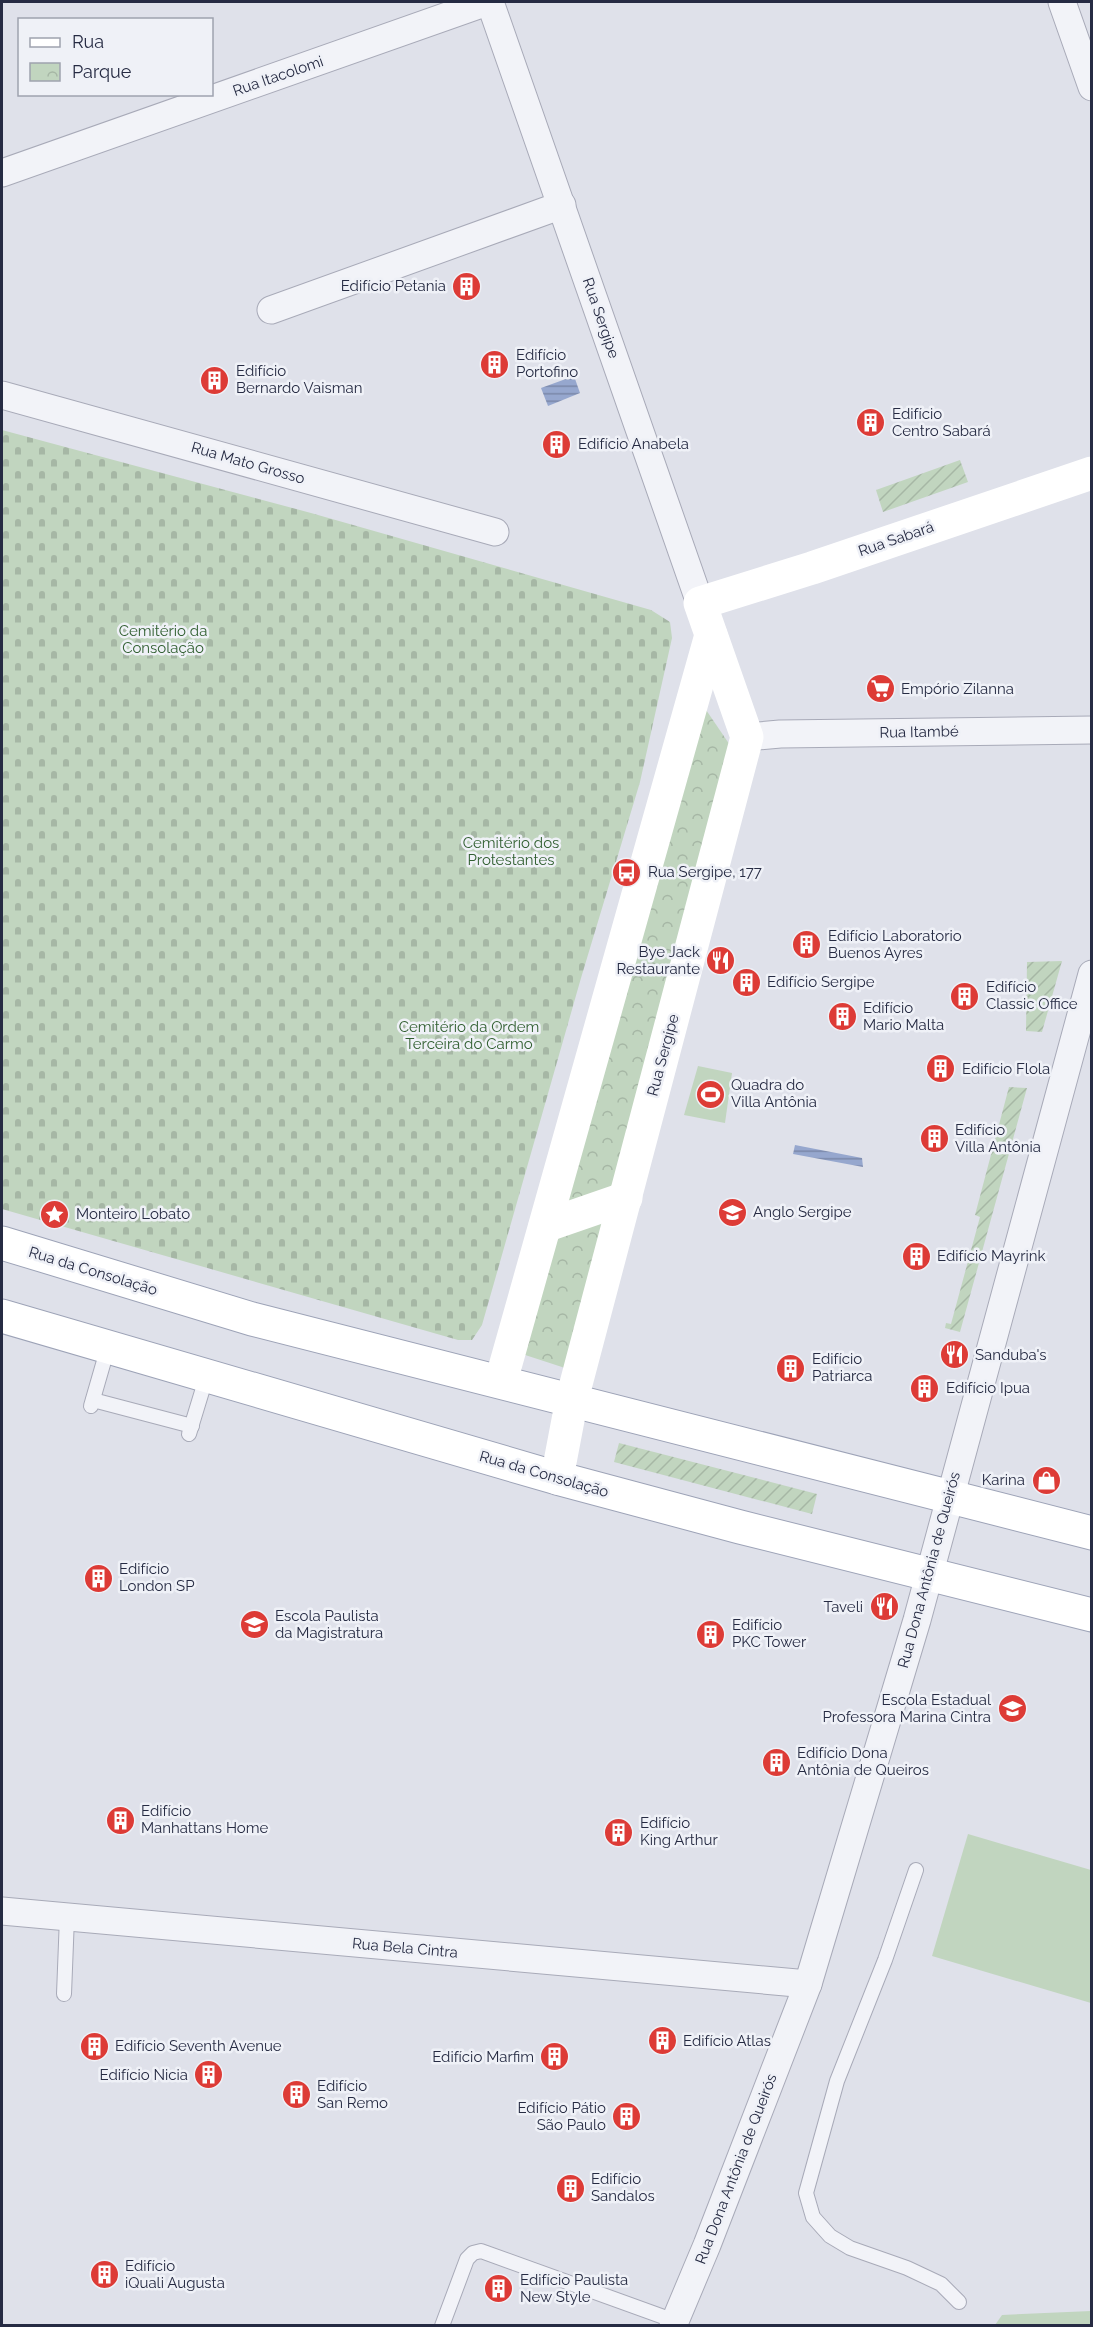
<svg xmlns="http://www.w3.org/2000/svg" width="1093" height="2327" font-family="Raleway,sans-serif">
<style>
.cemetery{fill:url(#cemetery-stones)}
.park{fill:url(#park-crowns)}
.garden{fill:url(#garden-furrows)}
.pitch{fill:#c1d5bf}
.water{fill:url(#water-rules)}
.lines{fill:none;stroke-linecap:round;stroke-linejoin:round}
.lane-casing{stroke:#a8aab8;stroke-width:16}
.street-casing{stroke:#a8aab8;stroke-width:29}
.primary-casing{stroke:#9da3b7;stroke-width:35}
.lane{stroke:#f2f3f8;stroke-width:14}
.street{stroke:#f2f3f8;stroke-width:27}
.secondary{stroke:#fff;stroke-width:33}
.primary{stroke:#fff;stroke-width:33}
.labels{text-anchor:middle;stroke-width:5;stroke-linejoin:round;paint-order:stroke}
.street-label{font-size:15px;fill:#262b43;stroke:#eff1f7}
.poi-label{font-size:15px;fill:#262b43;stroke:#eff1f7;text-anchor:start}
.park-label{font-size:15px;fill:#326032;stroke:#eff1f7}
</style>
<defs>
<pattern id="cemetery-stones" width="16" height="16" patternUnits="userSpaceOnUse" patternTransform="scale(1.5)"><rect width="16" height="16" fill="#c1d5bf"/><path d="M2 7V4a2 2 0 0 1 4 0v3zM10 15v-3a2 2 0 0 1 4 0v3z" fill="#a6b7a5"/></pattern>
<pattern id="park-crowns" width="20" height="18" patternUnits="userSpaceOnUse" patternTransform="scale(1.5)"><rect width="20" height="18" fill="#c1d5bf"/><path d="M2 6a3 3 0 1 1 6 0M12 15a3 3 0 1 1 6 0" fill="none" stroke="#a6b7a5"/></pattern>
<pattern id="garden-furrows" width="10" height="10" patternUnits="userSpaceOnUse" patternTransform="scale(1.5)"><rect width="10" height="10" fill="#c1d5bf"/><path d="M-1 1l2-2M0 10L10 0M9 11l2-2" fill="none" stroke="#a6b7a5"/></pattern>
<pattern id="water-rules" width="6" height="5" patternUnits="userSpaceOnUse" patternTransform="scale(1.5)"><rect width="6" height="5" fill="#96a7ce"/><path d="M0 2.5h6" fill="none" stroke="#7a88a9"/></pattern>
</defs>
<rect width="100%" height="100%" fill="#dfe1ea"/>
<polygon class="cemetery" points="2,430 311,513 651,610 670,622 672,638 640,782 581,978 482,1325 472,1340 458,1340 2,1209"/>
<g class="park">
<polygon points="702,704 734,751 612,1195 554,1216"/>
<polygon points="610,1207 565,1368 516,1352 552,1230"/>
</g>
<g class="garden">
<polygon points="960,460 968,482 883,512 876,490"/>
<polygon points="1062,961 1042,1032 1026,1031 1027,962"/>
<polygon points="1009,1087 1027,1088 960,1332 945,1328 946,1323 951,1324 980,1217 975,1215"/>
<polygon points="619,1443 817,1494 812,1514 614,1462"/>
</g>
<g class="pitch">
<polygon points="698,1066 732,1073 725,1123 684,1115"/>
<polygon points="968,1834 1091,1870 1091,2003 932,1956"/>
<polygon points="1091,2311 1091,2325 995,2325 1002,2315"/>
</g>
<g class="water">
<polygon points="574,376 580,393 548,406 541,388"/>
<polygon points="795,1145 862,1158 863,1167 793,1154"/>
</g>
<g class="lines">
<defs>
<g id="lane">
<polyline points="93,1400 192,1426"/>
<polyline points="91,1406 108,1347"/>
<polyline points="189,1434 207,1375"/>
<polyline points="916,1870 885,1960 837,2081 806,2193 813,2217 830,2236 850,2248 907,2268 941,2284 959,2302"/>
<polyline points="64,1994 67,1917"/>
<polyline points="442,2326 467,2259 473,2253 481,2251 675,2321"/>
</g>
<g id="street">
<polyline points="490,2 700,603"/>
<polyline points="1062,2 1092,87"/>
<polyline points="2,173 487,2"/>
<polyline points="271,310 562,205"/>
<polyline points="2,395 495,532"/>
<polyline points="747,737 780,734 1092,730"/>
<polyline points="2,1911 808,1984"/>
<polyline points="673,2326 707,2245 808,1984 917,1620 1092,974"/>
</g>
<g id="primary">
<polyline points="2,1243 252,1319 1092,1533"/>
<polyline points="2,1316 557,1478 740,1527 1092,1615"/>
</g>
</defs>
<use href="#lane" class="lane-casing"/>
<use href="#street" class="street-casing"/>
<use href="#primary" class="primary-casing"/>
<use href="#lane" class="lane"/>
<use href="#street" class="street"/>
<g class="secondary">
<polyline points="545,1226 626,1198"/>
<polyline points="501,1381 711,635"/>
<polyline points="557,1478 572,1399 747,737 700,603 812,568 1092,473"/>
</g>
<use href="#primary" class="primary"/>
</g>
<defs>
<symbol id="building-disc" viewBox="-11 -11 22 22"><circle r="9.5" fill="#dd3b36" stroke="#eff1f7"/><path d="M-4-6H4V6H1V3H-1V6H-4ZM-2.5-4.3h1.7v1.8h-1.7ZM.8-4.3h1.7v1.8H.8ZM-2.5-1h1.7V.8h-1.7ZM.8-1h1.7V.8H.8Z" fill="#fff"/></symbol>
<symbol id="supermarket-disc" viewBox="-11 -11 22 22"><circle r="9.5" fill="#dd3b36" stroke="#eff1f7"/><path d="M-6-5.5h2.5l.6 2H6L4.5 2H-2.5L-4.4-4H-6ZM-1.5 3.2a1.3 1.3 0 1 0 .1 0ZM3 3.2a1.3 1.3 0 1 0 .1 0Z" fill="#fff"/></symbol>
<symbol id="bus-disc" viewBox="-11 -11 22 22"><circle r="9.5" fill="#dd3b36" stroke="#eff1f7"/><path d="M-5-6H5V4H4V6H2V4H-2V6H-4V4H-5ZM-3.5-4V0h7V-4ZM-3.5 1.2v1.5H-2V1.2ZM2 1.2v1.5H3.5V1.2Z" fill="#fff"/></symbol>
<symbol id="restaurant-disc" viewBox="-11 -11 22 22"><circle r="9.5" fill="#dd3b36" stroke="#eff1f7"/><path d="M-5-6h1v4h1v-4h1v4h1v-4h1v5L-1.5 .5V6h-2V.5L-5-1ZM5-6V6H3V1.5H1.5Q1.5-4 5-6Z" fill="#fff"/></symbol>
<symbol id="stadium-disc" viewBox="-11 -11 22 22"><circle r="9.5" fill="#dd3b36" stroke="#eff1f7"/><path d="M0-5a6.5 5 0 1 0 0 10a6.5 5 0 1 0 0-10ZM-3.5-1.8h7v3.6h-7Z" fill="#fff"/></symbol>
<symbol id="school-disc" viewBox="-11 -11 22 22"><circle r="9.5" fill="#dd3b36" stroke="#eff1f7"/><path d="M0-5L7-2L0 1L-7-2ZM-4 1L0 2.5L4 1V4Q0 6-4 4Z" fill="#fff"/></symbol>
<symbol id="sight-disc" viewBox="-11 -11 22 22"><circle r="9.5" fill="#dd3b36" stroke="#eff1f7"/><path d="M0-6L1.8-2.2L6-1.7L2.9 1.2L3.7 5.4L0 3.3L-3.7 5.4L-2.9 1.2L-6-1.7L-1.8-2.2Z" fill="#fff"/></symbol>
<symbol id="shop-disc" viewBox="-11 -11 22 22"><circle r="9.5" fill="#dd3b36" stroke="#eff1f7"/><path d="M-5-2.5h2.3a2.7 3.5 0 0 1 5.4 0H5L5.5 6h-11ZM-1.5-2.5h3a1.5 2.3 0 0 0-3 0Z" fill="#fff"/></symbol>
</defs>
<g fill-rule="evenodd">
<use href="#building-disc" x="450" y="270" width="33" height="33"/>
<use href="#building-disc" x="478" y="348" width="33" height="33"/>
<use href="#building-disc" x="198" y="364" width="33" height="33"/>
<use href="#building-disc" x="854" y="406" width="33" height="33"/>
<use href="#building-disc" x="540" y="428" width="33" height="33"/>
<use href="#supermarket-disc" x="864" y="672" width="33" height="33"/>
<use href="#bus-disc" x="610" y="856" width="33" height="33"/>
<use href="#building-disc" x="790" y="928" width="33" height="33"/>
<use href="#restaurant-disc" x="704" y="944" width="33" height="33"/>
<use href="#building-disc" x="730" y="966" width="33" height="33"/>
<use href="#building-disc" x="948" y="980" width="33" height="33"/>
<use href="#building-disc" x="826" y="1000" width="33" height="33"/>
<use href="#building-disc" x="924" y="1052" width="33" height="33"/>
<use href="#stadium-disc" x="694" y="1078" width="33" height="33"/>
<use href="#building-disc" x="918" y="1122" width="33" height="33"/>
<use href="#school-disc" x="716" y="1196" width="33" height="33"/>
<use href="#sight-disc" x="38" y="1198" width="33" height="33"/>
<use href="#building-disc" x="900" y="1240" width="33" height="33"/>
<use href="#restaurant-disc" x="938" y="1338" width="33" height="33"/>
<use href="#building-disc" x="774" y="1352" width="33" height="33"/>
<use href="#building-disc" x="908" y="1372" width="33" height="33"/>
<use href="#shop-disc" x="1030" y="1464" width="33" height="33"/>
<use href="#building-disc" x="82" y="1562" width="33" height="33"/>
<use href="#restaurant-disc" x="868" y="1590" width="33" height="33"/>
<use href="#school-disc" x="238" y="1608" width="33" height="33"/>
<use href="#building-disc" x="694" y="1618" width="33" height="33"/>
<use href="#school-disc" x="996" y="1692" width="33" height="33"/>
<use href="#building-disc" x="760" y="1746" width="33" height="33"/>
<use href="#building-disc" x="104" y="1804" width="33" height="33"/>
<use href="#building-disc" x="602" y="1816" width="33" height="33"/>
<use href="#building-disc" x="646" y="2024" width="33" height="33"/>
<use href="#building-disc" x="78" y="2030" width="33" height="33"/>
<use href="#building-disc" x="538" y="2040" width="33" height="33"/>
<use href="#building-disc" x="192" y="2058" width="33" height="33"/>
<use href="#building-disc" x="280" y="2078" width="33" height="33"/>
<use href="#building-disc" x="610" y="2100" width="33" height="33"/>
<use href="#building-disc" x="554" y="2172" width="33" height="33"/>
<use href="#building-disc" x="88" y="2258" width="33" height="33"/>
<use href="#building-disc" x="482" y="2272" width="33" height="33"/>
</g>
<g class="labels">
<g class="street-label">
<text transform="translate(278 76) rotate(-19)" y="5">Rua Itacolomi</text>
<text transform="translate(601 318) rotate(71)" y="5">Rua Sergipe</text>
<text transform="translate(248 463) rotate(16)" y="5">Rua Mato Grosso</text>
<text transform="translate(896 539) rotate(-19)" y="5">Rua Sabará</text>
<text transform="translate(919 732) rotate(-1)" y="5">Rua Itambé</text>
<text transform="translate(663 1055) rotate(-75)" y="5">Rua Sergipe</text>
<text transform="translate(93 1271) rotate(17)" y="5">Rua da Consolação</text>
<text transform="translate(544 1474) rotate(16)" y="5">Rua da Consolação</text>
<text transform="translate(929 1570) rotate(-75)" y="5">Rua Dona Antônia de Queirós</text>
<text transform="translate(405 1948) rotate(5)" y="5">Rua Bela Cintra</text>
<text transform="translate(736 2169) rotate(-69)" y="5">Rua Dona Antônia de Queirós</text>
</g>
<g class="poi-label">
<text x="446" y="291" text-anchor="end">Edifício Petania</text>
<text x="516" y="360">Edifício<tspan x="516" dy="17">Portofino</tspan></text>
<text x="236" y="376">Edifício<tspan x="236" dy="17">Bernardo Vaisman</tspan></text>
<text x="892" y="419">Edifício<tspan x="892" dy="17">Centro Sabará</tspan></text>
<text x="578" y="449">Edifício Anabela</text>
<text x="901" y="694">Empório Zilanna</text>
<text x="648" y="877">Rua Sergipe, 177</text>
<text x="828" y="941">Edifício Laboratorio<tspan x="828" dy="17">Buenos Ayres</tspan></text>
<text x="700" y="957" text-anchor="end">Bye Jack<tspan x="700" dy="17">Restaurante</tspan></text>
<text x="767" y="987">Edifício Sergipe</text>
<text x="986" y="992">Edifício<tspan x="986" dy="17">Classic Office</tspan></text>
<text x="863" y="1013">Edifício<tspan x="863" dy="17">Mario Malta</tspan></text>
<text x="962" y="1074">Edifício Flola</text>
<text x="731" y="1090">Quadra do<tspan x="731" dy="17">Villa Antônia</tspan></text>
<text x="955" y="1135">Edifício<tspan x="955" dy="17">Villa Antônia</tspan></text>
<text x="753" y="1217">Anglo Sergipe</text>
<text x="76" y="1219">Monteiro Lobato</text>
<text x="937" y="1261">Edifício Mayrink</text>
<text x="975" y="1360">Sanduba's</text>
<text x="812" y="1364">Edifício<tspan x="812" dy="17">Patriarca</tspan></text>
<text x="946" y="1393">Edifício Ipua</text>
<text x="1025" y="1485" text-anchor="end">Karina</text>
<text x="119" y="1574">Edifício<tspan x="119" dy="17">London SP</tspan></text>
<text x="863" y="1612" text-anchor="end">Taveli</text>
<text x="275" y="1621">Escola Paulista<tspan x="275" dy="17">da Magistratura</tspan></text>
<text x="732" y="1630">Edifício<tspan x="732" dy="17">PKC Tower</tspan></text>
<text x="991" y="1705" text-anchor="end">Escola Estadual<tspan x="991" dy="17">Professora Marina Cintra</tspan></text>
<text x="797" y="1758">Edifício Dona<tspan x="797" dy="17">Antônia de Queiros</tspan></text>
<text x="141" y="1816">Edifício<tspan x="141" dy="17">Manhattans Home</tspan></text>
<text x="640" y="1828">Edifício<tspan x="640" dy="17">King Arthur</tspan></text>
<text x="683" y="2046">Edifício Atlas</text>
<text x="115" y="2051">Edifício Seventh Avenue</text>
<text x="534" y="2062" text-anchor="end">Edifício Marfim</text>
<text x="188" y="2080" text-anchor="end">Edifício Nicia</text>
<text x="317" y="2091">Edifício<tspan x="317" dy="17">San Remo</tspan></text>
<text x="606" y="2113" text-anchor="end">Edifício Pátio<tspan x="606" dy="17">São Paulo</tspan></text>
<text x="591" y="2184">Edifício<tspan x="591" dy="17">Sandalos</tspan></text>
<text x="125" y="2271">Edifício<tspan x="125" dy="17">iQuali Augusta</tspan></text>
<text x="520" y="2285">Edifício Paulista<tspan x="520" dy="17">New Style</tspan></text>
</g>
<g class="park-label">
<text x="163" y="636">Cemitério da<tspan x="163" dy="17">Consolação</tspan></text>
<text x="511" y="848">Cemitério dos<tspan x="511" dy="17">Protestantes</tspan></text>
<text x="469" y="1032">Cemitério da Ordem<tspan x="469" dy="17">Terceira do Carmo</tspan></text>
</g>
</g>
<rect width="1093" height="2327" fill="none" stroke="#262b43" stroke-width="6"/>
<rect x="18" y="18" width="195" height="78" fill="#eff1f7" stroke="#9fa2af" stroke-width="1.5"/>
<rect x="30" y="38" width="30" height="9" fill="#ffffff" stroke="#9fa2af" stroke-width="1.5"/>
<text x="72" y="48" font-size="18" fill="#262b43">Rua</text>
<rect x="30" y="63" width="30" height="18" fill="url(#park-crowns)" stroke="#9fa2af" stroke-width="1.5"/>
<text x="72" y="78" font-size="18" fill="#262b43">Parque</text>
</svg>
